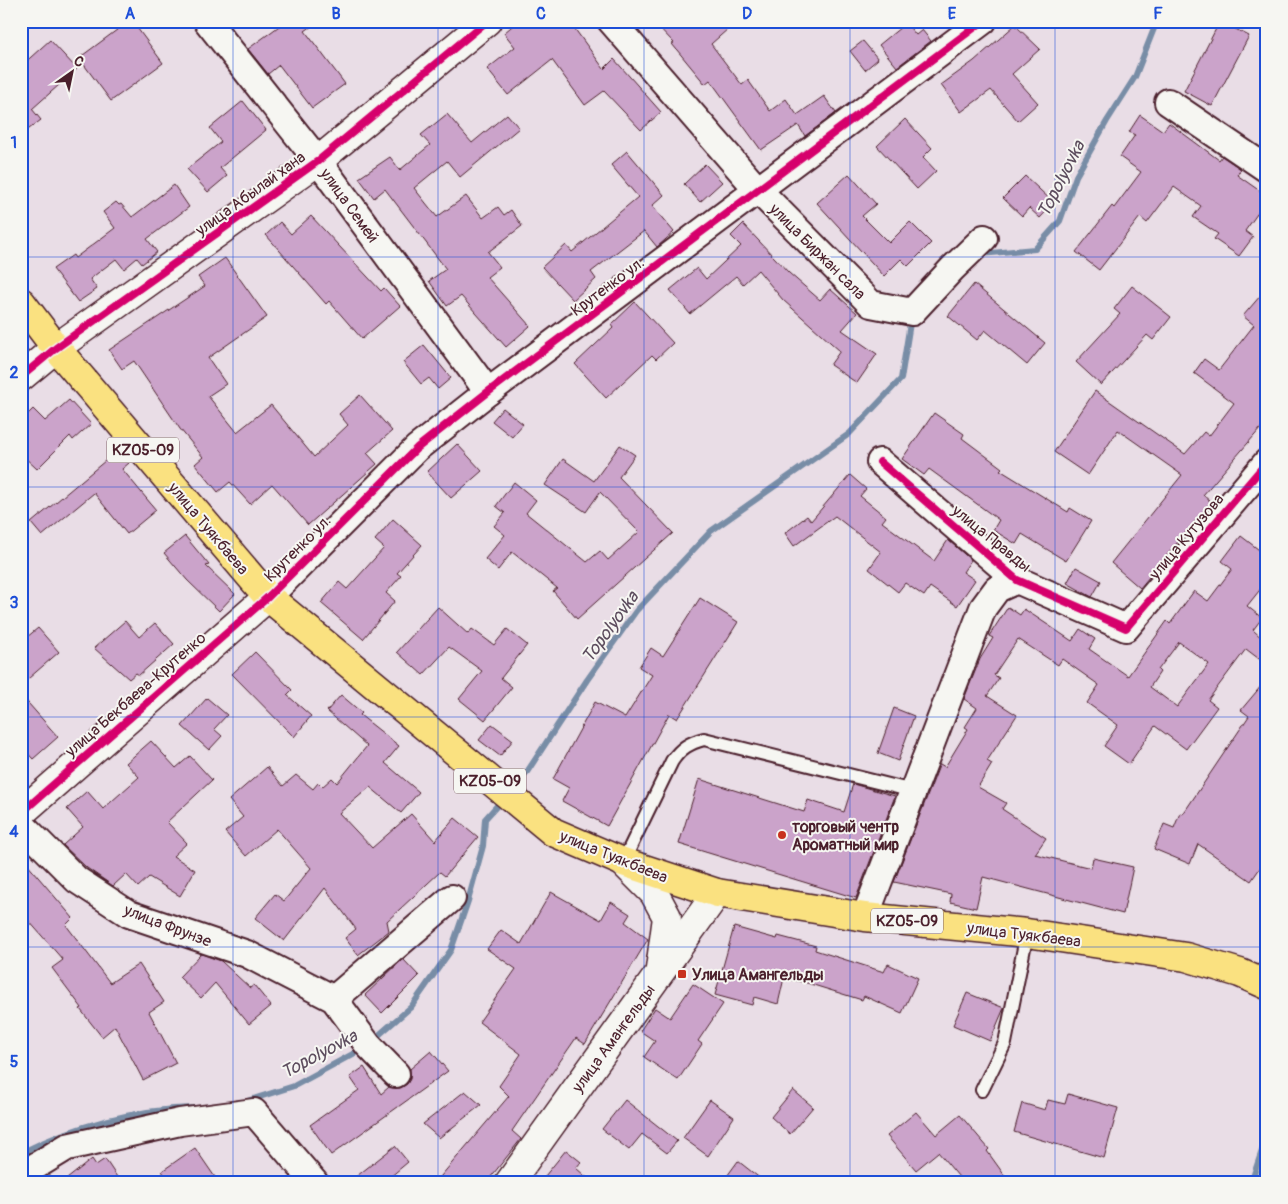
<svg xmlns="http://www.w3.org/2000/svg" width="1288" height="1204" font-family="Pangolin,sans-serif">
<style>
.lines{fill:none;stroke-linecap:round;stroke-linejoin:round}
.stream{stroke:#788da6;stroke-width:6}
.building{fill:#cba3ca;stroke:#4a1f2b;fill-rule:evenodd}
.lane-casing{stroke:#4a1f2b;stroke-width:16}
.street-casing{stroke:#4a1f2b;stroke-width:30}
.secondary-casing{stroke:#4a1f2b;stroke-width:31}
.primary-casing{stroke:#4a1f2b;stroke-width:31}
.lane{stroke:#f6f6f2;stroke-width:12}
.street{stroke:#f6f6f2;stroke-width:26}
.secondary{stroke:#f6f6f2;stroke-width:28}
.primary{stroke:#fae180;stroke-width:28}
.cycleway-casing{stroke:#f6f6f2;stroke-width:11}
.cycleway{stroke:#d6006c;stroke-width:8}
.grid{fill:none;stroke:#1d4ed8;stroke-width:1;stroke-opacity:0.55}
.poi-dot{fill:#c8321e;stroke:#f6f6f2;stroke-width:2}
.labels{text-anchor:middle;stroke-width:4;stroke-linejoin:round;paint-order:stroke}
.shield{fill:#f6f6f2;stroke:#7e6067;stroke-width:1}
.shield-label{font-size:15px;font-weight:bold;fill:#4a1f2b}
.street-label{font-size:16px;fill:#4a1f2b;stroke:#f6f6f2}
.poi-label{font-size:16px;font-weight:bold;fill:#4a1f2b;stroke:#f6f6f2;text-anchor:start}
.water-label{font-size:18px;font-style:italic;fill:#5d4d5e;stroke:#f6f6f2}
.neatline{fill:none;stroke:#1d4ed8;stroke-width:2}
.grid-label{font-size:16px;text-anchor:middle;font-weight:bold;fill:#1d4ed8}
</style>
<rect width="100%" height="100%" fill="#e9dde6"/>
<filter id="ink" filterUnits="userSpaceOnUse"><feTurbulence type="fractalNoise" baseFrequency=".02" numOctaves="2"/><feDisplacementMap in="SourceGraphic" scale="10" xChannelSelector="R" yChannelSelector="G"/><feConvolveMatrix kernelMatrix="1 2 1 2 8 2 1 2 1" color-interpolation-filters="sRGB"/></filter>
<g filter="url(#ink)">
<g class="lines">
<g class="stream">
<polyline points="981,254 1035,249 1060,221 1076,176 1107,121 1135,77 1157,21"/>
<polyline points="511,789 527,772 587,680 636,611 711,531 849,434 901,379 911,317"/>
<polyline points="372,1041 411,1007 451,950 468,901 483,846 485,819 503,799"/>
<polyline points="247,1101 294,1086 364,1048"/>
<path d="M21,1153c53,-27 115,-44 174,-45"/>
<polyline points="1251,1183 1267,1136"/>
</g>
</g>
<g class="building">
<polygon points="129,21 132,21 163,63 111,101 79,58"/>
<polygon points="286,21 319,21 305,31 345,84 312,108 279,65 268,74 248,49"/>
<polygon points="518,21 569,21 604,69 614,59 661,112 641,130 604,91 585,105 552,60 508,95 487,69 515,47 504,33"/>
<polygon points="653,21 737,21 711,44 742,85 748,80 770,111 786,99 797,115 824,96 836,113 805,136 798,125 761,150 710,80 705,84 672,44 674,43"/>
<polygon points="1220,21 1249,36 1212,106 1184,91"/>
<polygon points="906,23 916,35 922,30 931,41 897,67 879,45"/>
<polygon points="1015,25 1040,49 1012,74 1038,103 1018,121 991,90 961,112 941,85 974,61"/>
<polygon points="50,40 77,69 32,109 41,120 21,135 21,66"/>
<polygon points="863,41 878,59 865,70 850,51"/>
<polygon points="243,101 266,130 220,168 227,176 208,192 187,169 221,142 210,128"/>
<polygon points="447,114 472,143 507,114 519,128 460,177 447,161 414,188 437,217 466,196 483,218 498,207 504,215 511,210 522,226 488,252 500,267 487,277 530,326 506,347 461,296 447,306 429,281 446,269 385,189 374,198 359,178 390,157 400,170 430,145 421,135"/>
<polygon points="1140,115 1163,131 1169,123 1219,160 1222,156 1241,169 1237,175 1267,196 1267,200 1245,231 1253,237 1239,256 1214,239 1218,234 1193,217 1201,206 1174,187 1147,223 1140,217 1099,270 1076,252 1112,206 1114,208 1141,172 1120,157 1135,135 1129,132"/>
<polygon points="905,119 932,148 923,157 936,171 917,189 877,146"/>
<polygon points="627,151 664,195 652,206 674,232 657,247 644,231 591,272 596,279 573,300 542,267 566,245 572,252 638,197 611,165"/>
<polygon points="705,164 722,182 700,202 684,184"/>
<polygon points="849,174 876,204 862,216 889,243 910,222 931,243 908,266 901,259 884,276 817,203"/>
<polygon points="1025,176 1054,203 1040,218 1029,208 1022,216 1003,198"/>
<polygon points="174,185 189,207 147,239 157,252 142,264 137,258 124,269 116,259 90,279 97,289 78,302 53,269 73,255 75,258 115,228 103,212 116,202 119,205 121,204 132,217"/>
<polygon points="311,216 381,291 384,288 400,306 362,339 329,301 326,304 266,235 280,222 291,234"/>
<polygon points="743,224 789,273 820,300 830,289 857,313 842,330 877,354 857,383 830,365 840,351 783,300 758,270 743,284 736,276 690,314 670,290 697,268 706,279 741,246 731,236"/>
<polygon points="225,258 267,317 208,358 226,384 208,396 237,432 271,405 314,457 348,425 339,414 360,395 392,431 367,453 377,464 308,525 272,484 250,504 230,482 218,492 195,464 203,457 180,429 134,361 122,369 109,350 205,286 198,277"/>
<polygon points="974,284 1045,343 1027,365 985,330 977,340 948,316"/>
<polygon points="1132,286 1171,317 1153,340 1147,335 1101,385 1076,362 1120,314 1114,309"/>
<polygon points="1267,288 1267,421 1203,495 1211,502 1140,588 1111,563 1182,475 1118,430 1088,475 1054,452 1095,391 1185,454 1204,432 1209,436 1234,403 1194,373 1204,359 1219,370 1254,325 1243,316"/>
<polygon points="635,302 673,343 656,359 652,355 606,398 575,364 613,328 611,325"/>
<polygon points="424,345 451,378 438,389 429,378 421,384 403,362"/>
<polygon points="69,400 91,424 73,440 70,436 37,469 21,454 21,421 33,409 45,421"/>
<polygon points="503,408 523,424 512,437 492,421"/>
<polygon points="934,413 964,434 962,438 1002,468 1000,470 1068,512 1070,508 1091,521 1066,561 1022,534 1016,544 993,530 999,520 929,469 924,475 902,459"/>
<polygon points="457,444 482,471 451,498 427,472"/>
<polygon points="620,445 635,455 619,477 673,533 577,619 553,591 557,588 512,552 498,570 485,559 505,535 494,526 505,513 496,506 514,482 536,500 526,513 587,562 600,551 608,560 639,532 600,492 586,512 545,485 563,459 594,481"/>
<polygon points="118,450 129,463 122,469 156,510 127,534 94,493 42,536 31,523"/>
<polygon points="850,475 866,489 860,496 886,517 882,522 934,561 948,540 971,560 963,572 975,580 957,606 930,587 924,596 905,583 898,592 869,569 881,552 835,516 794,546 785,533 807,516 811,521"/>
<polygon points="393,519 422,545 397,573 401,576 386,593 395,601 363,639 321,603 339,582 347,589 384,548 375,540"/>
<polygon points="185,536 209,565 206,566 235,594 219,611 187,580 164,553"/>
<path d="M1241,536l26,20v25l-20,25 15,12 -9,12 14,13v22l-21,-16 -38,51 9,7 -31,42 -31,-23 -26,38 -25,-18 14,-21 -31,-22 12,-18 -37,-26 -4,6 -40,-26 -24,36 5,3 -12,18 30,19 -30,46 5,3 -14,23 28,16 -4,6 44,29 -11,16 56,14 2,-10 40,9 -10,47 -140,-37 -7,31 -26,-6 1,-8 -57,-12 45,-116 1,-2 5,3 23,-38 -3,-2 12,-19 -13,-9 16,-40 13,-21 -4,-2 19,-29 12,8 4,-6 48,32 8,-12 15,10 -6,10 39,27 39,-55 3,3 24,-33 14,10 24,-32 -10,-8zM1179,642l30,22 -32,43 -27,-20 10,-15 -2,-2z"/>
<polygon points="1076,567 1101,581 1092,597 1067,583"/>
<polygon points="700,598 738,622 677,719 669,714 607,826 562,801 569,788 553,779 595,702 625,718 652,675 639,667 651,648 663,656"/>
<polygon points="438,607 468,634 472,629 494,645 507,629 527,645 501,678 512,687 485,720 459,699 482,671 449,647 423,675 397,652"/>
<polygon points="125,621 139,637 155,623 174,644 139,675 136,673 129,679 94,648"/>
<polygon points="38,628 59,652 21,685 21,642"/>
<polygon points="255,652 292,690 287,695 311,716 294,737 232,674"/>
<polygon points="1267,679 1267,858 1251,881 1198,844 1190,864 1154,849 1164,824 1174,828 1180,813 1183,814 1249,716 1241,710"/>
<polygon points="21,695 58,737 33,759 21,746"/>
<polygon points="341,695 362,713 360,715 399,746 385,763 419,792 401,813 370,787 339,813 372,848 411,814 435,841 455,818 478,837 445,876 440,872 387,921 389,931 358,955 345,938 356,929 325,888 284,941 255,918 275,894 284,901 311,868 277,829 246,856 225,832 243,817 229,800 267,767 283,786 296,775 313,789 318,783 322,787 332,778 337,783 367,746 327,711"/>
<polygon points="207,698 227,715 214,729 222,736 209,750 182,726"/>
<polygon points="894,708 914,716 898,761 878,753"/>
<polygon points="492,724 513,740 500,756 479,740"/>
<polygon points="151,741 176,768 190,756 212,780 167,822 187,843 173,856 195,870 180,896 149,877 138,887 126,874 113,886 87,868 63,845 83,827 67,809 87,791 103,809 139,777 126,763"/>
<polygon points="699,779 804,812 808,800 844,812 853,784 895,796 856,898 679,844"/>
<polygon points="21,857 73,918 66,925 110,983 139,964 164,1002 149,1012 176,1063 143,1080 115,1026 102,1037 80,1009 82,1008 52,968 63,960 21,912"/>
<polygon points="551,892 601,920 611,902 630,914 625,922 648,939 585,1044 576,1038 512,1131 521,1139 486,1183 435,1183 509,1096 499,1086 521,1054 479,1022 516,969 487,949 501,930 521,944"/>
<polygon points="734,927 777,939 778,936 816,946 815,950 884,972 888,964 918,978 902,1013 864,996 862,1000 807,983 784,978 778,1004 754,997 752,1005 715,995"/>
<polygon points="201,954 221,961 250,988 254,985 271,1006 249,1024 215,983 201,998 179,977"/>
<polygon points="403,959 419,976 382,1013 365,995"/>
<polygon points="693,984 723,1004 698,1041 702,1044 678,1080 644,1057 655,1041 640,1031 655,1008 670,1018"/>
<polygon points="967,993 1004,1008 990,1041 953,1025"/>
<polygon points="431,1051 448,1071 331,1155 310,1125 359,1090 350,1077 364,1067 381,1094 389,1087 400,1088 407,1084 410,1079 410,1069"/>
<polygon points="793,1090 813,1107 790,1134 771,1117"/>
<polygon points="465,1091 481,1105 439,1138 423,1124"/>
<polygon points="1068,1094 1118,1108 1104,1158 1014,1132 1022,1103 1045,1110 1048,1100 1065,1104"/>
<polygon points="625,1100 677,1141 667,1153 642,1134 629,1150 602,1129"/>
<polygon points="710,1100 734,1117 708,1156 683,1138"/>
<polygon points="916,1112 936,1135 960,1115 989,1149 987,1151 1010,1183 964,1183 938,1152 916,1170 887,1136"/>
<polygon points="395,1146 408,1162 383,1183 348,1183"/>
<polygon points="195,1148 219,1183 170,1183 162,1171"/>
<polygon points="566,1150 581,1162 576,1168 593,1183 554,1183 545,1176"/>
<polygon points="92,1159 96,1165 105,1159 121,1183 62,1183"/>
<polygon points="738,1161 766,1183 722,1183"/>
</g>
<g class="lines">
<defs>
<g id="lane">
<path d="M623,862l49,-101c9,-13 17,-18 32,-22l209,52"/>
<polyline points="982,1090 1005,1043 1027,933"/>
</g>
<g id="street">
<polyline points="207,21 318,161 488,392"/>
<polyline points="611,21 757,189 871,304 912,312 952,269 984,238"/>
<polyline points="1168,102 1267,169"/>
<polyline points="880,462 1017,580 1126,628 1267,462"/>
<polyline points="268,597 417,448 488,392 983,21"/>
<polyline points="21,824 77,880 129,914 247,954 334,999 368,1045 396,1074"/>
<polyline points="865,917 983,608 997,589 1017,580"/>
<polyline points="334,999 452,898"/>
<polyline points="21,1175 67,1147 180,1122 254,1112 315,1183"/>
</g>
<g id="secondary">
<polyline points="21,377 56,348 318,161 487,21"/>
<polyline points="21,813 268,597"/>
<polyline points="623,862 654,893 667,917 660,969"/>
<polyline points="509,1183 717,893"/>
</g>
<polyline id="primary" points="21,302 56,348 268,597 553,832 623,862 717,893 865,917 1027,933 1186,957 1240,973 1267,985"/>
</defs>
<use href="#lane" class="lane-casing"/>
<use href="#street" class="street-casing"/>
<use href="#secondary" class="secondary-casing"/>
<use href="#primary" class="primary-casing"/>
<use href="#lane" class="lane"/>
<use href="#street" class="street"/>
<use href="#secondary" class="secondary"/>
<use href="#primary" class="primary"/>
<defs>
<g id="cycleway">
<polyline points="21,377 56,348 318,161 487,21"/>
<polyline points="880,462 1017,580 1126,628 1267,462"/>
<polyline points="21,813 268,597 417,448 488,392 983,21"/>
</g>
</defs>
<use href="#cycleway" class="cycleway-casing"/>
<use href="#cycleway" class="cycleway"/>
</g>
</g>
<path class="grid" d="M233,21v1162M438,21v1162M644,21v1162M850,21v1162M1055,21v1162M21,257h1246M21,487h1246M21,717h1246M21,947h1246"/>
<g class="poi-dot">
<circle cx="782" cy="835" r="5"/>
<rect x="677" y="969" width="10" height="10" rx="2.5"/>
</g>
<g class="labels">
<g class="shield">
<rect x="107" y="437.5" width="72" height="25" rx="4"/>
<rect x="454" y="768.5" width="72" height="25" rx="4"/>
<rect x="871" y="908.5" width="72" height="25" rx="4"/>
</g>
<g class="shield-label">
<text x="143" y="455">KZ05-09</text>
<text x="490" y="786">KZ05-09</text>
<text x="907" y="926">KZ05-09</text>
</g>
<g class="street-label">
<text transform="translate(250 193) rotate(-36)" y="6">улица Абылай хана</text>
<text transform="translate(350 205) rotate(54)" y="6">улица Семей</text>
<text transform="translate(818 251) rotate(45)" y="6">улица Биржан сала</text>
<text transform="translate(607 286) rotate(-37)" y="6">Крутенко ул.</text>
<text transform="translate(209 528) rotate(50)" y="6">улица Туякбаева</text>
<text transform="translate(1186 536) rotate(-50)" y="6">улица Кутузова</text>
<text transform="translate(992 538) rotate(39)" y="6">улица Правды</text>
<text transform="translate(297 548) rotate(-45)" y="6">Крутенко ул.</text>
<text transform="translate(135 694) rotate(-41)" y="6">улица Бекбаева-Крутенко</text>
<text transform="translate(614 856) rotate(22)" y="6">улица Туякбаева</text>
<text transform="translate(168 925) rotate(21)" y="6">улица Фрунзе</text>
<text transform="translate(1024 934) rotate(7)" y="6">улица Туякбаева</text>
<text transform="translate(613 1038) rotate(-54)" y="6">улица Амангельды</text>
</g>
<g class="poi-label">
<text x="792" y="832">торговый чентр<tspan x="792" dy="18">Ароматный мир</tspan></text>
<text x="692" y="980">Улица Амангельды</text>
</g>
<g class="water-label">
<text transform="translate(1061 179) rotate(-63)" y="6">Topolyovka</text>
<text transform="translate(610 627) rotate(-54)" y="6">Topolyovka</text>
<text transform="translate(319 1054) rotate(-28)" y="6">Topolyovka</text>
</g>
</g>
<rect width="1288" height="1204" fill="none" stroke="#f6f6f2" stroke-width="55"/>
<g transform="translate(72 72) rotate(33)" stroke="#f6f6f2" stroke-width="4" paint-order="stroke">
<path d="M0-4L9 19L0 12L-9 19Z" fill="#4a1f2b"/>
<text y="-8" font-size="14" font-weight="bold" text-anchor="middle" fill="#4a1f2b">С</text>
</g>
<rect x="28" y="28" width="1232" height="1148" class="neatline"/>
<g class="grid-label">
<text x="130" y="19">A</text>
<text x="336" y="19">B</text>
<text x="541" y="19">C</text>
<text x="747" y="19">D</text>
<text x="952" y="19">E</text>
<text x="1158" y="19">F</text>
<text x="14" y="148">1</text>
<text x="14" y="378">2</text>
<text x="14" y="608">3</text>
<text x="14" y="837">4</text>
<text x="14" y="1067">5</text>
</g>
</svg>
